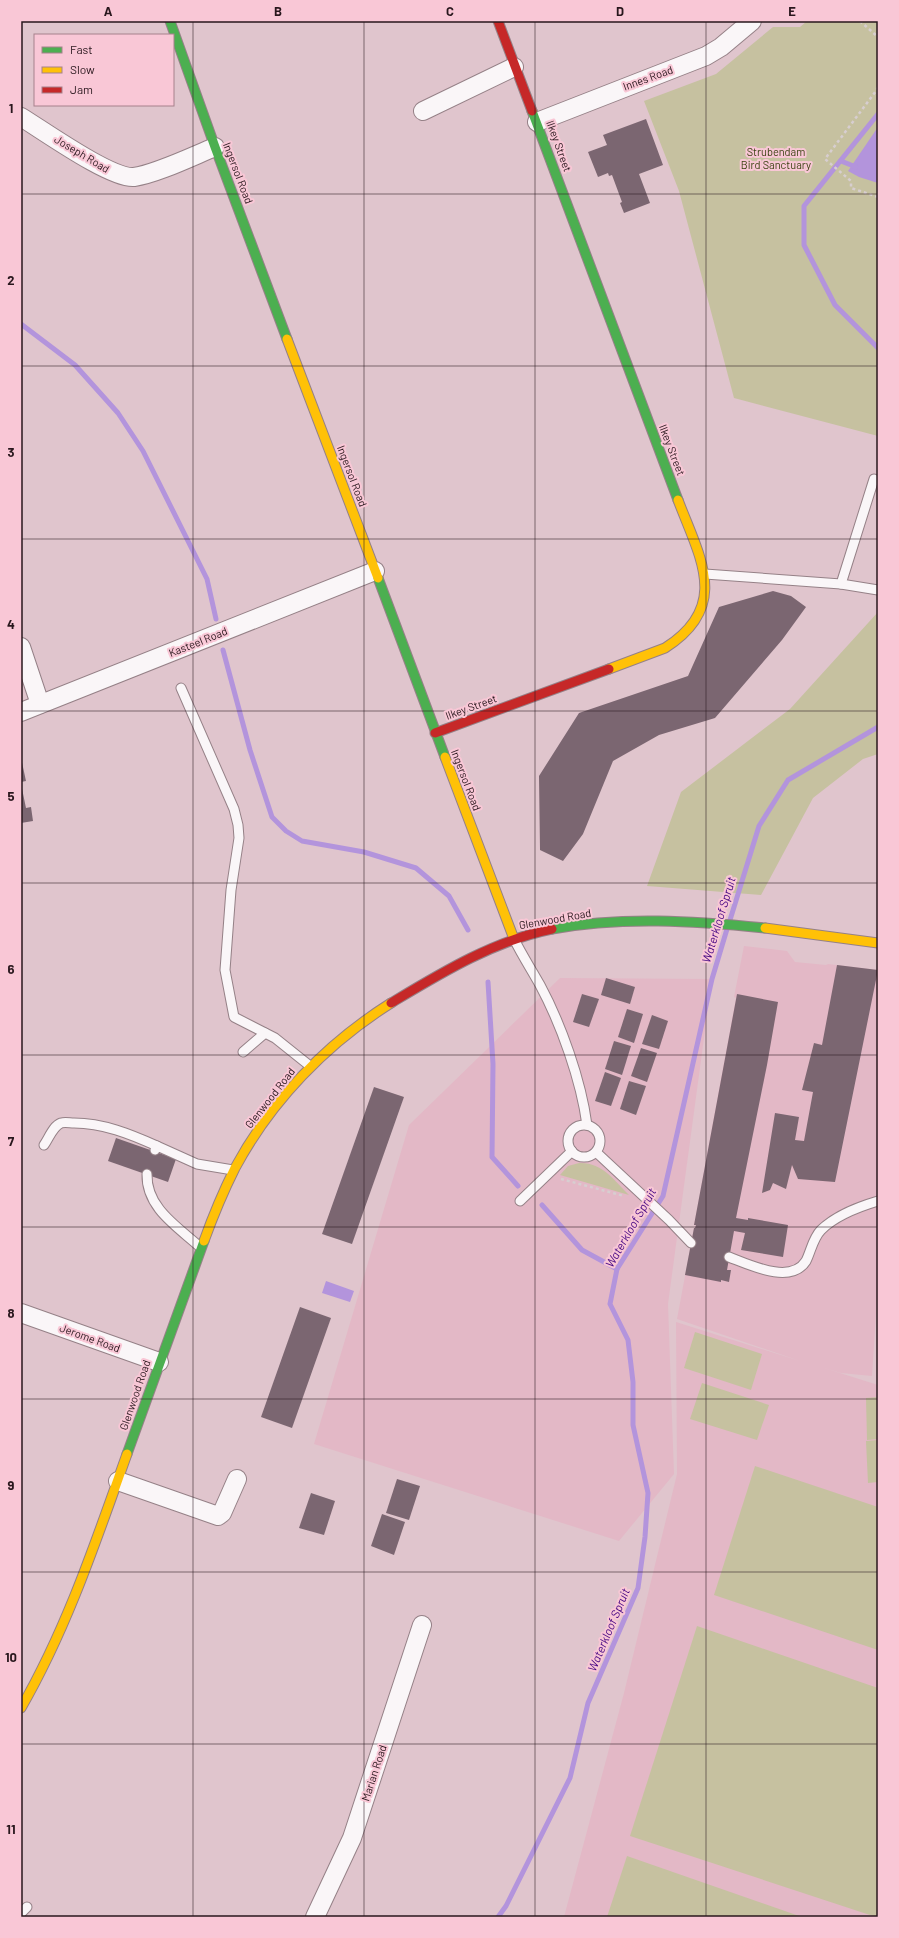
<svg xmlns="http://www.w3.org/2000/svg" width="899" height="1938" font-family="Barlow,sans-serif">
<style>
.built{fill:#e3b8c6}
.green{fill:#c6c1a0}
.water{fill:#b394dc}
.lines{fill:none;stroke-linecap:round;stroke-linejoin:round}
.stream{stroke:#b394dc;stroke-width:5}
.building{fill:#7b6671}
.lane-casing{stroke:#958187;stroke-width:11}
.street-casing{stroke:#958187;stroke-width:20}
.fast-casing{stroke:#958187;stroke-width:11}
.slow-casing{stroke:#958187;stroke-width:11}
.jam-casing{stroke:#958187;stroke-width:11}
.path{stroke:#d7ced0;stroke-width:2.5;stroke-dasharray:3 3;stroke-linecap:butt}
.lane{stroke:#faf6f8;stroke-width:9}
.street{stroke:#faf6f8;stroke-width:18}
.fast{stroke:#4caf50;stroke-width:9}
.slow{stroke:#ffc107;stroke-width:9}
.jam{stroke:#c62828;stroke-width:9}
.grid{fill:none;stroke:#29171d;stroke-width:1;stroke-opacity:0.55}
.labels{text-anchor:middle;stroke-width:4;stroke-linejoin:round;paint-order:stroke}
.street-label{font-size:11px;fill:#29171d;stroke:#f9c7d6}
.park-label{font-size:11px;fill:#3a4211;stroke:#f9c7d6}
.water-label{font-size:12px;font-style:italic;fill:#460783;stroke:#f9c7d6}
.neatline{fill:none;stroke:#29171d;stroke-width:1.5}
.grid-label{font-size:13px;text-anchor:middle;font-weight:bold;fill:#29171d}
</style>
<rect width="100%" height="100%" fill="#e0c5cd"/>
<g class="built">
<polygon points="744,946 787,951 795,962 826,965 828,964 878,970 878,1283 872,1376 841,1373 821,1367 878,1385 878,1917 564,1917 624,1693 677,1474 676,1322 800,1361 677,1319 694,1228 696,1226 694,1225 736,998 734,997"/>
<polygon points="560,978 712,979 668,1304 674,1474 619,1541 314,1444 409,1125"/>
</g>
<g class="green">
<polygon points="807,21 878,21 878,436 734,398 679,191 644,101 716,74 773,27 800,27"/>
<polygon points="878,612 878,754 863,759 813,798 761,895 647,886 681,792 790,709"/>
<path d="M579,1163c23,-1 35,17 50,32l-69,-20 8,-9z"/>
<polygon points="695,1332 762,1354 751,1390 684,1368"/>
<polygon points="702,1383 769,1405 757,1440 690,1419"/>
<polygon points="878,1397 878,1439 867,1440 866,1398"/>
<polygon points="878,1440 878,1482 868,1483 866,1441"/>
<polygon points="755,1466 878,1507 878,1650 714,1595"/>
<polygon points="697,1626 878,1688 878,1910 876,1917 630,1836"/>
<polygon points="627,1856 802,1917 607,1917"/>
</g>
<g class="water">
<polygon points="878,127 878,183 859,177 848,171"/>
<polygon points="326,1281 354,1291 350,1302 322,1293"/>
</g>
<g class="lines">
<g class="stream">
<polyline points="878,114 804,206 804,245 835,305 878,348"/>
<polyline points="841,161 856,167"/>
<polyline points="21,324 75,365 118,413 143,451 207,579 216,619"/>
<polyline points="223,650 250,750 272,817 286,831 302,841 364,852 416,868 449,896 468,930"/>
<polyline points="730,920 759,826 788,780 878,727"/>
<polyline points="488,982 493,1064 492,1157 518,1186"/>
<polyline points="542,1205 582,1250 617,1269"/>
<polyline points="498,1917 506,1906 570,1778 588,1703 638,1588 645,1537 648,1493 633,1425 633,1382 628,1340 610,1304 617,1269 663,1196 712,979 727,929"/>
</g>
</g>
<g class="building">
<polygon points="646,119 663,165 639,174 650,203 624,213 620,203 622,202 612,175 609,176 608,173 598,177 588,152 607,145 603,135"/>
<polygon points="773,591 791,596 806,607 782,640 715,718 659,735 613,761 583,834 563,861 540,850 539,776 579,713 688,676 719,607"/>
<polygon points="21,758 26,781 21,782"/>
<polygon points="21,784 26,808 31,807 33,821 21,823"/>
<polygon points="837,965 878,970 835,1182 798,1179 792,1165 786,1189 773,1183 770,1190 762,1193 775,1113 799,1117 795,1140 804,1141 813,1092 802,1090 814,1043 822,1045"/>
<polygon points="606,978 635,987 630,1004 601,995"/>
<polygon points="582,994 599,999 589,1027 573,1022"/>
<polygon points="737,994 778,1002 767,1065 736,1218 748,1220 748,1218 788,1225 783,1257 741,1250 745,1233 734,1231 727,1270 731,1270 729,1282 721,1280 721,1282 685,1275 694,1228 695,1228 696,1225 694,1225"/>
<polygon points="627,1009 643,1014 634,1043 618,1037"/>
<polygon points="652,1015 668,1021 659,1049 642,1044"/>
<polygon points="614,1041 631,1046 622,1075 605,1069"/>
<polygon points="641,1048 657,1053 647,1082 631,1076"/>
<polygon points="605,1072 621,1078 611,1106 595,1101"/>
<polygon points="629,1081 646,1086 636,1115 620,1109"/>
<polygon points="374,1087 404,1097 352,1244 322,1234"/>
<polygon points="116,1138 176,1159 168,1182 108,1161"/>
<polygon points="300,1307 331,1318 292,1428 261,1417"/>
<polygon points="397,1479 420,1486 409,1520 386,1513"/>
<polygon points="311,1493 335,1501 324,1535 299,1528"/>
<polygon points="382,1514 405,1522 394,1555 371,1546"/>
</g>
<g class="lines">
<defs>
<g id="lane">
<polyline points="705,574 841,584 874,479"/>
<polyline points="841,584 878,590"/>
<polyline points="181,688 234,809 238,825 239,838 231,890 225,970 234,1017 275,1038 310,1066"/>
<path d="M514,939c8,16 17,30 26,46 21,39 41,95 47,140"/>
<polyline points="243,1052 265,1033"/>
<circle cx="584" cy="1141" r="16"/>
<path d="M44,1145c5,-7 9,-19 17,-22 4,-1 9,0 13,0 29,0 56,11 83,23"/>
<polyline points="155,1150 157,1146 197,1164 233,1170"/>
<polyline points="596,1152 669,1220 691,1243"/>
<path d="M147,1174c-1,34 31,53 53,73"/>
<polyline points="520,1201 572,1151"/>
<path d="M729,1257c21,8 62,28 77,4 5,-10 7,-23 15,-31 15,-15 37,-23 57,-29"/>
<polyline points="21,1913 27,1907"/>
</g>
<g id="street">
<polyline points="423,111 514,67"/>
<path d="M21,117c23,14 90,62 113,60 22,-3 59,-21 81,-30"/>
<polyline points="537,122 706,56 721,47 752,21"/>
<polyline points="21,647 40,704"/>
<polyline points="21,712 375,571"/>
<polyline points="21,1313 159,1362"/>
<polyline points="118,1481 218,1516 222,1513 237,1479"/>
<polyline points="315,1917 352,1838 422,1625"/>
</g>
<g id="fast">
<polyline points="170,21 215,147 287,339"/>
<polyline points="532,111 678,500"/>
<polyline points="378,578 445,757"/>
<path d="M552,929c70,-13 143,-8 213,-1"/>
<polyline points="127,1454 204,1241"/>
</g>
<g id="slow">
<polyline points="287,339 378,578"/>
<path d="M609,669l56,-21c66,-42 35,-90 13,-148"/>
<polyline points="445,757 514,939"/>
<polyline points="765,928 878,943"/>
<path d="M204,1241c9,-25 19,-49 31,-73 36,-67 91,-124 156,-165"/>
<path d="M21,1708c46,-80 75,-167 106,-254"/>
</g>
<g id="jam">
<polyline points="498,21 532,111"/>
<polyline points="435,733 609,669"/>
<path d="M391,1003c50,-30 102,-62 161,-74"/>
</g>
</defs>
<use href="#lane" class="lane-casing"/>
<use href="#street" class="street-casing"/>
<use href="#fast" class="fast-casing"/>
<use href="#slow" class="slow-casing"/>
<use href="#jam" class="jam-casing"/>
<g class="path">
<polyline points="860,21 878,37"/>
<polyline points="878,87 876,91 825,159 851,181 851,188 878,197"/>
<polyline points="561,1179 624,1196"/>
</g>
<use href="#lane" class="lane"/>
<use href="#street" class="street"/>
<use href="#fast" class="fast"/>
<use href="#slow" class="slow"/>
<use href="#jam" class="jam"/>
</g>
<path class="grid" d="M193,21v1896M364,21v1896M535,21v1896M706,21v1896M21,194h857M21,366h857M21,539h857M21,711h857M21,883h857M21,1055h857M21,1227h857M21,1399h857M21,1572h857M21,1744h857"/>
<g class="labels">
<g class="street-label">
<text transform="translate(648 78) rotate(-20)" y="4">Innes Road</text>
<text transform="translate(559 146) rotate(70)" y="4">Ilkey Street</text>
<text transform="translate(82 154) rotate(31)" y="4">Joseph Road</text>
<text transform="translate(238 173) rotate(69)" y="4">Ingersol Road</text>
<text transform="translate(672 450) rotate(69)" y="4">Ilkey Street</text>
<text transform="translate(352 476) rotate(69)" y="4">Ingersol Road</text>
<text transform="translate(198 642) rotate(-22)" y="4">Kasteel Road</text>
<text transform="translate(471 707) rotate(-20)" y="4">Ilkey Street</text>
<text transform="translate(466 780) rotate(69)" y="4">Ingersol Road</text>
<text transform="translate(555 919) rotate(-10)" y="4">Glenwood Road</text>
<text transform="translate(270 1098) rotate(-52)" y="4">Glenwood Road</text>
<text transform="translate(90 1338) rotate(20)" y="4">Jerome Road</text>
<text transform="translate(135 1395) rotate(-71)" y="4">Glenwood Road</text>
<text transform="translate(374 1773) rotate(-72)" y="4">Marian Road</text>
</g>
<g class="park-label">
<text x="776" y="156">Strubendam<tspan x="776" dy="13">Bird Sanctuary</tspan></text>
</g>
<g class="water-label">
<text transform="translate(719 920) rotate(-73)" y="4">Waterkloof Spruit</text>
<text transform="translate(631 1228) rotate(-60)" y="4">Waterkloof Spruit</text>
<text transform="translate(609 1630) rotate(-67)" y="4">Waterkloof Spruit</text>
</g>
</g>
<rect width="899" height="1938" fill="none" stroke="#f9c7d6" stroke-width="44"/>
<rect x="34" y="34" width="140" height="72" fill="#f9c7d6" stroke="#a6818c"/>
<rect x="42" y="47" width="20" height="6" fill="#4caf50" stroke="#a6818c"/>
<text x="70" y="54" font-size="12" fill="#29171d">Fast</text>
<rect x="42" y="67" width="20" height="6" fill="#ffc107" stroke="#a6818c"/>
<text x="70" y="74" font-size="12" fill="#29171d">Slow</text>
<rect x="42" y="87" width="20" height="6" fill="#c62828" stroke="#a6818c"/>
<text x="70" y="94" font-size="12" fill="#29171d">Jam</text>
<rect x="22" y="22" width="855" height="1894" class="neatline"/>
<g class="grid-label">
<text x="108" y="16">A</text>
<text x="278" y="16">B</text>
<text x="450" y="16">C</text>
<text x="620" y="16">D</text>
<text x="792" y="16">E</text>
<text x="11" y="113">1</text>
<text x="11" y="285">2</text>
<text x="11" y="457">3</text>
<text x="11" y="629">4</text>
<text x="11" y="801">5</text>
<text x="11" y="974">6</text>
<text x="11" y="1146">7</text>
<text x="11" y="1318">8</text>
<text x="11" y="1490">9</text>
<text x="11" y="1662">10</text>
<text x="11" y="1834">11</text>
</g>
</svg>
